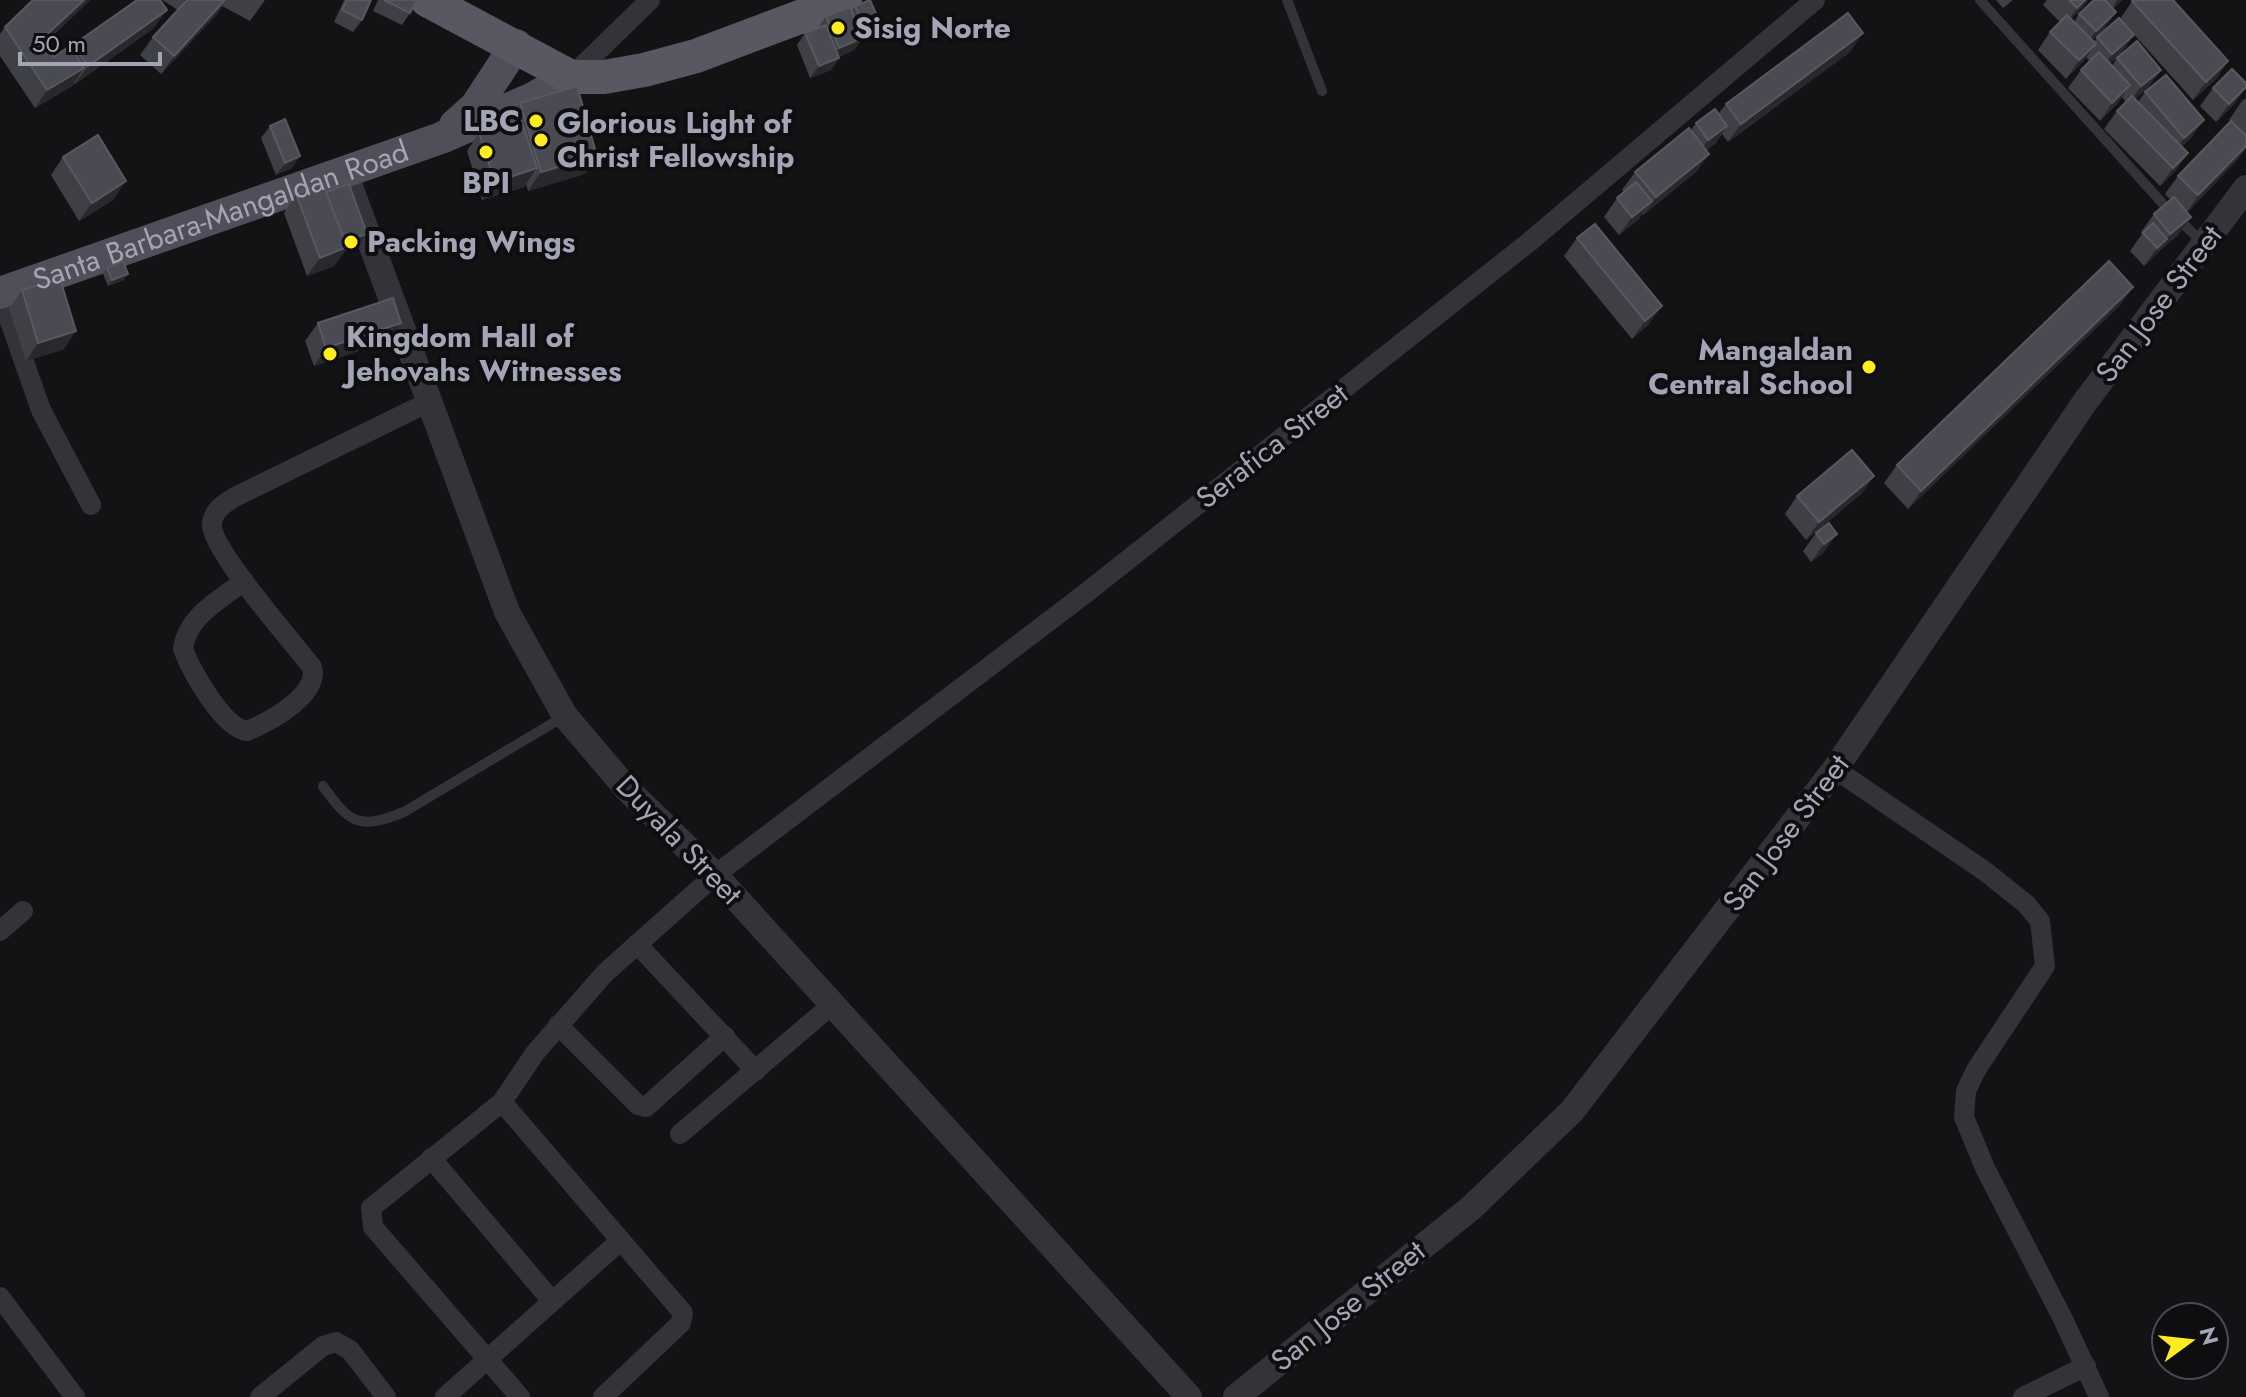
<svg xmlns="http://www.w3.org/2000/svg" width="2246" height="1397" font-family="Jost,sans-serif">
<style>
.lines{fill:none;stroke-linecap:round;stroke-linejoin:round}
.service{stroke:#34333a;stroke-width:10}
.minor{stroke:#34333a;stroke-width:20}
.tertiary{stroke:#34333a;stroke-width:26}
.primary{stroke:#504f59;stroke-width:32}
.trunk{stroke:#585762;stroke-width:34}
.wall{fill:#3f4045}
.shaded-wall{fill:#29292d}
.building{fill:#4a4a52;stroke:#585861;stroke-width:2}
.poi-dot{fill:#ffed21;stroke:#0e0e10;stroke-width:3}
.labels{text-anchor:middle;stroke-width:8;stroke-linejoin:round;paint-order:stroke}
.poi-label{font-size:30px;font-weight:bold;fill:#a3a4b6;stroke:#0e0e10;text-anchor:start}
.street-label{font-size:30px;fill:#a3a4b6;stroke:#0e0e10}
</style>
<rect width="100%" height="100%" fill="#131315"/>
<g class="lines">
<g class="service">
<polyline points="1287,0 1322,91"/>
<polyline points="1980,0 2163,204 2203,243"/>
<path d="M323,786c27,38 36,44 81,26l159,-95"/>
</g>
<g class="minor">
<polyline points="571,77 650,0"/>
<polyline points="0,293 41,410 91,505"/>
<path d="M244,581c-24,19 -57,35 -61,68 9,23 40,79 64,82 22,-9 73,-36 65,-64 -19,-25 -102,-118 -100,-143 1,-14 13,-21 23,-27l196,-96"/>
<polyline points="1835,769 1986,872 2026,904 2040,921 2045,966 1976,1070 1966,1091 1964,1117 1985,1168 2063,1319 2099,1397"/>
<polyline points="0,931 23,911"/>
<polyline points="637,944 756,1071"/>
<polyline points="558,1025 638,1105 646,1107 725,1036"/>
<polyline points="502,1102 683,1313 681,1323 603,1397"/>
<polyline points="680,1134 833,1004"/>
<polyline points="431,1158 552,1301"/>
<polyline points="0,1297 75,1397"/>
<polyline points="260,1397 323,1346 336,1342 350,1350 386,1397"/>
<polyline points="445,1397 619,1242"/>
<polyline points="520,1397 373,1227 371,1208 502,1102 535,1053 605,973 715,875 1086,593 1528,243 1815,0"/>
<polyline points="2023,1397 2086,1366"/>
</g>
<g class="tertiary">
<polyline points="345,173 507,612 565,716 627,789 715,875 1189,1397"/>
<polyline points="1236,1397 1471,1208 1572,1111 1835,769 2085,402 2246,188"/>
</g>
<g class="primary">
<polyline points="455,125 476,106 516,45"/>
<path id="s1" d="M0,293l441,-155 90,-39 40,-22"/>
</g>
<polyline class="trunk" points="427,0 571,77 604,77 644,70 696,56 845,0"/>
</g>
<g class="wall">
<polygon points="33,0 90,0 46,42 54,57 71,48 73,45 154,28 75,84 74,83 72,86 35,108 0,56 0,34 5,27"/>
<polygon points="162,0 185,0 179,9 187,0 265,0 250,21 222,6 217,14 161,74 140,55 153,37 178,10"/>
<polygon points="344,0 371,0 362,20 353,32 334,22"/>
<polygon points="378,0 417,0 410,13 402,25 373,11"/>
<polygon points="1996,0 2013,0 2003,8"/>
<polygon points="2047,0 2088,0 2071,19 2074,22 2079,14 2094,0 2122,0 2113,9 2116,12 2103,30 2092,40 2094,42 2097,37 2120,19 2133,0 2228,61 2216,79 2193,100 2120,19 2121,54 2109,64 2112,66 2117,58 2148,88 2135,99 2138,102 2145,92 2191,138 2182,146 2188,153 2175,171 2160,186 2104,129 2117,111 2126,102 2122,97 2117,104 2100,121 2068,88 2081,70 2090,61 2086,57 2066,79 2038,50 2050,32 2060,22 2043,5"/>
<polygon points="855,6 873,37 859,43 854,50 839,57 839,58 831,70 810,78 797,45 805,33 818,28 826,16 852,11"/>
<polygon points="1850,52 1728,142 1722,134 1715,144 1706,150 1709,154 1696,172 1643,215 1642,214 1639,219 1619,235 1604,217 1617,198 1624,192 1622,190 1635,172 1691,130 1696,123 1718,114 1726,104"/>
<polygon points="2213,88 2235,103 2216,122 2200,106"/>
<polygon points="2246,98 2246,148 2238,159 2187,212 2178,235 2158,252 2144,266 2130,251 2142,234 2141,232 2154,214 2171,200 2165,194 2178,176 2231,122 2229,120 2242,101"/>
<polygon points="520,103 597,156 585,174 528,191 526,184 524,187 482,200 467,151 479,133 508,123 508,121"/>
<polygon points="270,126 292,168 276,175 261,138"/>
<polygon points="63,157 113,200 79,221 51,175"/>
<polygon points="326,192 367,234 358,246 345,251 334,266 307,276 284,213 296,194"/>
<polygon points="1577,238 1649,324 1632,339 1564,256"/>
<polygon points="107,268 124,280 108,286 103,274"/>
<polygon points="2133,287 2120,305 1908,509 1884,483 1897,465"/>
<polygon points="22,290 64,349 26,361 9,309"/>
<polygon points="318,323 401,323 388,341 314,366 305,341"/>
<polygon points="1874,476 1861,494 1806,540 1785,514 1797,496"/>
<polygon points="1829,523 1824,552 1811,562 1803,551 1816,533"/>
</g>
<g class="shaded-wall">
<polygon points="84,0 90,0 30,56 43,38"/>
<polygon points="225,0 226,0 217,14 161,74 174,56"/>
<polygon points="2085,0 2088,0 2082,8 2064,26 2077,8"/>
<polygon points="2117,0 2122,0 2109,12"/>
<polygon points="167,10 154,28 75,84 88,66"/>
<polygon points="2116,12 2103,30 2083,49 2096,31"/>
<polygon points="881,25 873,37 859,43 854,50 831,60 839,48 861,39 866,32"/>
<polygon points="1863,33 1850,52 1728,142 1741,124"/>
<polygon points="2134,35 2121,54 2100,72 2112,54"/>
<polygon points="2096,44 2083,62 2066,79 2079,60"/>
<polygon points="839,58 831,70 810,78 819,66"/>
<polygon points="2228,61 2216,79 2193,100 2206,82"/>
<polygon points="84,68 72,86 35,108 47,90"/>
<polygon points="2161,70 2148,88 2128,105 2141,86"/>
<polygon points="2130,85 2117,104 2100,121 2112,103"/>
<polygon points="2246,87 2235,103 2216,122 2229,104"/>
<polygon points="2204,120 2191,138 2171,156 2184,138"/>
<polygon points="1727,126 1715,144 1695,159 1708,140"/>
<polygon points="2246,146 2246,148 2238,159 2186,214 2198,195"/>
<polygon points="2188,153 2175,171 2160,186 2173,168"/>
<polygon points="1709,154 1696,172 1643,215 1656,197"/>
<polygon points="300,156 292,168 276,175 285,163"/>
<polygon points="597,156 585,174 528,191 541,172"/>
<polygon points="537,168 524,187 482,200 495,182"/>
<polygon points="126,181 113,200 79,221 92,203"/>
<polygon points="1652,201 1639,219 1619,235 1632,217"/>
<polygon points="2191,217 2178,235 2158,252 2170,234"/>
<polygon points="367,234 358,246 345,251 334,266 307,276 320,258 342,242"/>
<polygon points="2167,239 2154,257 2144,266 2157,248"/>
<polygon points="128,274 124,280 108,286 112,280"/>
<polygon points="2133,287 2120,305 1908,509 1921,491"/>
<polygon points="1662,306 1649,324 1632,339 1645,321"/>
<polygon points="401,323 388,341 314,366 326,348"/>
<polygon points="76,331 64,349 26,361 38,343"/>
<polygon points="1874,476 1861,494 1806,540 1819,522"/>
<polygon points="1837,534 1824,552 1811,562 1824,544"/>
</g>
<g class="building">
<polygon points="33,0 84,0 43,38 54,57 70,46 84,68 47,90 5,27"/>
<polygon points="137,0 160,0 167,10 88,66 73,45"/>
<polygon points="187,0 225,0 174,56 153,37"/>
<polygon points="347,0 371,0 362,20 342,10"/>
<polygon points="384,0 417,0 410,13"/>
<polygon points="870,0 881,25 866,32 855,6"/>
<polygon points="2069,0 2085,0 2077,8"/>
<polygon points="2094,0 2105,0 2116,12 2096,31 2079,14"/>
<polygon points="2133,0 2173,0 2228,61 2206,82 2132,1"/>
<polygon points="850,7 863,38 839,48 826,16"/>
<polygon points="1848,13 1863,33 1741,124 1726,104"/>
<polygon points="2067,15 2096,44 2079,60 2050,32"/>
<polygon points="2119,18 2134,35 2112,54 2097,37"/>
<polygon points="826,25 839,58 819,66 805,33"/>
<polygon points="2137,41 2161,70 2141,86 2117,58"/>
<polygon points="2099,52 2130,85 2112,103 2081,70"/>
<polygon points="2232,69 2246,83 2246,87 2229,104 2213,88"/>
<polygon points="2166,75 2204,120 2184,138 2145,92"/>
<polygon points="577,86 597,156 541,172 520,103"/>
<polygon points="2132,96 2188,153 2173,168 2117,111"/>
<polygon points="1715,109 1727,126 1708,140 1696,123"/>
<polygon points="285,119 300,156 285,163 270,126"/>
<polygon points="521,119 537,168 495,182 479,133"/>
<polygon points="2231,121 2246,136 2246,146 2198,195 2178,176"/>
<polygon points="1689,128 1709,154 1656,197 1635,172"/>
<polygon points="98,135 126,181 92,203 63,157"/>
<polygon points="1636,182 1652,201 1632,217 1617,198"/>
<polygon points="323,184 347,247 320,258 296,194"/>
<polygon points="349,184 367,234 345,241 326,192"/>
<polygon points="2174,197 2191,217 2170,234 2154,214"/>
<polygon points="2153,223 2167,239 2157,248 2143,233"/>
<polygon points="1595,224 1662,306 1645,321 1577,238"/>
<polygon points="123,261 128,274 112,280 107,268"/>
<polygon points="2109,261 2133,287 1921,491 1897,465"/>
<polygon points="60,279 76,331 38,343 22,290"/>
<polygon points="393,298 401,323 326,348 318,323"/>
<polygon points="1852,450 1874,476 1819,522 1797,496"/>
<polygon points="1829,523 1837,534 1824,544 1816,533"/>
</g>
<g class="poi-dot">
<circle cx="838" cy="28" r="8"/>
<circle cx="536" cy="121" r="8"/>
<circle cx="541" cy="140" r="8"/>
<circle cx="486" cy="152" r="8"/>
<circle cx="351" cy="242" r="8"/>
<circle cx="330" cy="354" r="8"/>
<circle cx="1869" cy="367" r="8"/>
</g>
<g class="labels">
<g class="poi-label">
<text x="854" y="38">Sisig Norte</text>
<text x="520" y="131" text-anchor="end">LBC</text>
<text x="557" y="133">Glorious Light of<tspan x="557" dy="34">Christ Fellowship</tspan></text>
<text x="486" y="193" text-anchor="middle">BPI</text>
<text x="367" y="252">Packing Wings</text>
<text x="346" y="347">Kingdom Hall of<tspan x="346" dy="34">Jehovahs Witnesses</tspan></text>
<text x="1853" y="360" text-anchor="end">Mangaldan<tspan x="1853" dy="34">Central School</tspan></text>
</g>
<g class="street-label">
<text dy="10" stroke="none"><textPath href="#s1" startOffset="234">Santa Barbara-Mangaldan Road</textPath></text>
<text transform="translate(2159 304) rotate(-53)" y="10">San Jose Street</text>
<text transform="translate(1272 446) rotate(-38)" y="10">Serafica Street</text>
<text transform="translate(1786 833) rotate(-53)" y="10">San Jose Street</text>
<text transform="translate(679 840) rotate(46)" y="10">Duyala Street</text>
<text transform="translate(1348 1306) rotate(-39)" y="10">San Jose Street</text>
</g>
</g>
<g transform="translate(2190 1341) rotate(75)"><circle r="38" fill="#0e0e10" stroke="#4a4a52" stroke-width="2"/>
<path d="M0-6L14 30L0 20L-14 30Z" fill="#ffed21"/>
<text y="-12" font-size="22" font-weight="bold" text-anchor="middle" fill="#a3a4b6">N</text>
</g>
<path d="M20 52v12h140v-12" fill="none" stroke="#a3a4b6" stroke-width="4"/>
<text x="32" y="52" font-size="24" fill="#a3a4b6" stroke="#0e0e10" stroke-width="6" paint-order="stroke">50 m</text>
</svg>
